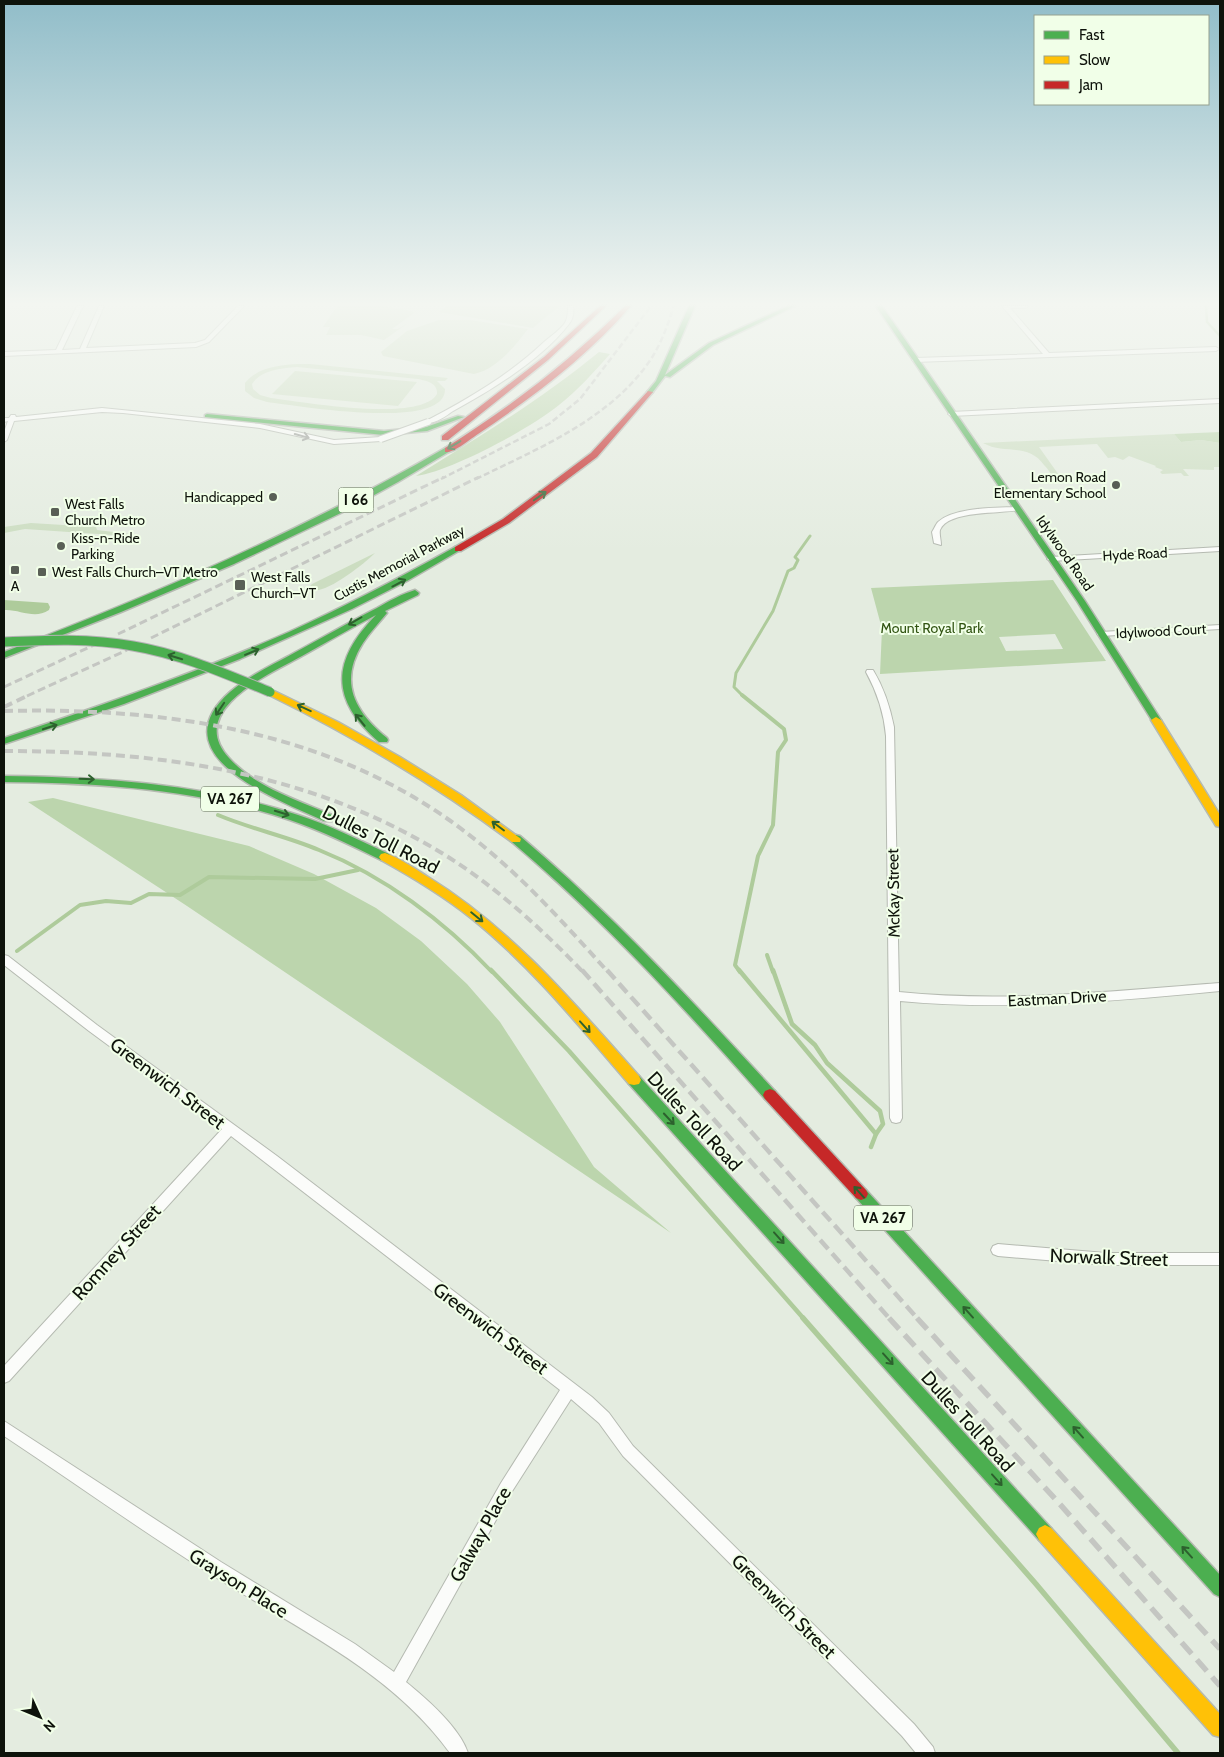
<svg xmlns="http://www.w3.org/2000/svg" width="1224" height="1757" font-family="Cabin,sans-serif">
<style>
.green{fill:#ccddc1;fill-rule:evenodd}
.forest{fill:#bcd5ad;fill-rule:evenodd}
.water{fill:#aecb9b}
.lines{fill:none;stroke-linecap:round;stroke-linejoin:round}
.stream-far4{stroke:#aecb9b;stroke-width:2.5}
.stream-far3{stroke:#aecb9b;stroke-width:3}
.stream-far2{stroke:#aecb9b;stroke-width:4}
.stream-far1{stroke:#aecb9b;stroke-width:4.5}
.stream{stroke:#aecb9b;stroke-width:5.5}
.street-casing{stroke:#b5bab1;stroke-width:2}
.fast-casing{stroke:#b5bab1;stroke-width:3}
.slow-casing{stroke:#b5bab1;stroke-width:3}
.jam-casing{stroke:#b5bab1;stroke-width:3}
.street{fill:#fbfcfa;fill-rule:evenodd}
.fast{fill:#4caf50;fill-rule:evenodd}
.slow{fill:#ffc107;fill-rule:evenodd}
.jam{fill:#c62828;fill-rule:evenodd}
.rail-far4{stroke:#c4c6c2;stroke-width:2.5;stroke-dasharray:6 3;stroke-linecap:butt}
.rail-far3{stroke:#c4c6c2;stroke-width:3;stroke-dasharray:8 4;stroke-linecap:butt}
.rail-far2{stroke:#c4c6c2;stroke-width:4;stroke-dasharray:9 5;stroke-linecap:butt}
.rail-far1{stroke:#c4c6c2;stroke-width:4.5;stroke-dasharray:12 6;stroke-linecap:butt}
.rail{stroke:#c4c6c2;stroke-width:5.5;stroke-dasharray:15 8;stroke-linecap:butt}
.street-bridge-casing{stroke:#b5bab1;stroke-width:8;stroke-linecap:butt}
.fast-bridge-casing{stroke:#b6b2b6;stroke-width:11;stroke-linecap:butt}
.street-bridge{stroke:#fbfcfa;stroke-width:6}
.fast-bridge{stroke:#4caf50;stroke-width:9}
.oneway{stroke:#9c9f9a}
.oneway2{stroke:#2d612e}
.poi-dot{fill:#595f56;stroke:#f1ffe8;stroke-width:2}
.labels{text-anchor:middle;stroke-width:4;stroke-linejoin:round;paint-order:stroke}
.far-poi-label{font-size:14px;fill:#0e130b;stroke:#f1ffe8;text-anchor:start}
.far-street-label{font-size:14px;fill:#0e130b;stroke:#f1ffe8}
.far-park-label{font-size:14px;fill:#305311;stroke:#f1ffe8}
.shield{fill:#f1ffe8;stroke:#525a4d;stroke-width:1}
.shield-label{font-size:15px;font-weight:bold;fill:#0e130b}
.street-label{font-size:16px;fill:#0e130b;stroke:#f1ffe8}
.near-street-label{font-size:19px;fill:#0e130b;stroke:#f1ffe8}
</style>
<rect width="100%" height="100%" fill="#e4ece0"/>
<g class="green">
<polygon points="337,306 382,306 412,311 414,313 392,329 398,329 408,323 384,340 361,335 326,335 330,327 323,327"/>
<polygon points="447,306 559,306 533,328 439,312"/>
<path d="M439,320h31l58,9c-14,18 -31,40 -54,45l-91,-18 -2,-4 26,-21z"/>
<path d="M298,364h12l138,14 -3,3h-8l8,8c1,43 -151,16 -178,13l-13,-4 -9,-7v-8c12,-16 36,-18 53,-19zM297,367l121,12c9,2 20,4 19,15 -17,29 -134,8 -166,4l-11,-3 -7,-6 -1,-5c9,-14 30,-16 45,-17z"/>
<polygon points="295,371 417,382 398,406 272,394"/>
<path d="M1174,434l7,8 20,-2 19,3v24h-6v3l-31,-1 6,7h-5l-3,-3 -19,1 -2,-2 3,-2 -8,-3 1,-1 -27,-10 -6,4 -8,-3 -7,1 -11,-14 -58,3 22,31h-9c-1,-5 -4,-9 -8,-13 -16,-23 -40,-10 -61,-22z"/>
<polygon points="31,523 96,527 97,530 130,534 127,536 25,529 4,533 4,527"/>
<path d="M375,553c-11,11 -50,42 -64,37l-2,-3 3,-3z"/>
</g>
<g class="forest">
<path d="M599,352l11,2c-16,18 -32,36 -51,51 -28,23 -107,66 -143,71 63,-39 126,-77 183,-124z"/>
<polygon points="1220,432 1220,443 1201,440 1181,442 1174,434"/>
<path d="M1053,580l53,81 -226,13 2,-45 -11,-41zM1055,634l8,15 -57,2 -7,-14z"/>
<polygon points="53,798 249,846 314,874 376,908 421,941 467,984 500,1022 594,1167 671,1233 187,906 28,802"/>
</g>
<path class="water" d="M4,600l44,3 2,4 -1,3c-15,10 -29,-1 -45,0z"/>
<g class="lines">
<polyline class="stream-far4" points="1206,306 1207,322 1220,336"/>
<polyline class="stream-far3" points="743,696 734,687 736,673 773,611 788,571 794,568 798,560 795,557 810,536"/>
<g class="stream-far2">
<path d="M218,815c33,14 68,21 101,35 65,26 125,71 173,122"/>
<polyline points="17,951 80,905 106,901 131,903 149,894 180,895 209,877 315,879 358,870"/>
<polyline points="767,955 773,972"/>
<polyline points="740,972 735,965 758,856 773,825 778,752 786,740 784,729 742,695"/>
</g>
<g class="stream-far1">
<polyline points="491,970 569,1051 804,1319"/>
<polyline points="739,970 876,1134 871,1147"/>
<polyline points="773,970 792,1024 815,1045 827,1063 880,1111 883,1124 876,1134"/>
</g>
<polyline class="stream" points="803,1318 1036,1584 1178,1753"/>
<defs>
<g id="street">
<polygon points="77,306 83,306 62,350 80,349 99,306 104,306 86,348 195,343 205,340 238,306 244,306 209,342 196,347 4,356 4,352 56,350"/>
<path d="M568,306h5c1,6 0,13 -4,18 -27,35 -77,66 -116,87 -7,5 -18,13 -27,12v-2c42,-22 83,-46 118,-79 7,-6 18,-13 22,-21 2,-5 2,-10 2,-15z"/>
<polygon points="1002,306 1028,306 1026,308 1010,308 1049,353 1216,347 1219,349 1216,351 915,362 912,360 915,358 1043,354"/>
<polygon points="1220,399 1220,403 951,416 948,414 951,412"/>
<polygon points="102,408 260,424 334,440 381,437 384,439 381,441 334,444 260,428 123,413 102,412 14,421 7,440 4,442 4,432 8,421 4,422 4,418 9,418 11,415 15,415 16,417"/>
<path d="M1016,507l2,1v2c-17,4 -70,0 -78,20 -1,4 1,10 1,15l-7,-2 -2,-11c2,-3 4,-8 6,-10 17,-15 57,-14 78,-15z"/>
<polygon points="1220,547 1220,551 1051,561 1047,559 1051,557"/>
<polygon points="1220,625 1220,629 1101,636 1097,634 1101,632"/>
<path d="M867,670h6c11,18 17,37 21,57l5,265c108,11 214,-1 321,-9v8c-106,10 -214,20 -320,10l2,117 -2,4 -4,1 -4,-1 -2,-4 -4,-382c-2,-23 -9,-44 -20,-64z"/>
<path d="M4,955l4,1 89,69 180,131 315,241 17,16 24,33 281,278 19,23 2,6h-19l-14,-17 -279,-280 -24,-33 -28,-24 -60,94 -105,189c21,17 54,46 62,71h-18c-60,-83 -157,-126 -241,-180 -70,-44 -137,-92 -205,-137v-15l217,141 134,82 39,28 107,-189 59,-93 -329,-254 -222,245 -5,2v-17l218,-237 -133,-98 -85,-66z"/>
<polygon points="998,1244 1106,1253 1220,1253 1220,1265 1106,1265 998,1256 993,1254 991,1250 993,1246"/>
</g>
<g id="fast">
<polygon points="689,306 695,306 665,375 709,343 788,306 795,306 713,345 670,377 665,376 652,393 648,393 647,392 656,381"/>
<polygon points="876,306 882,306 1085,601 1161,720 1159,722 1153,722 1077,601"/>
<polygon points="207,414 384,431 426,427 458,416 464,417 427,431 384,435 205,417 205,415"/>
<path d="M445,448l7,2 -54,32 -53,29 -111,53 -113,48 -117,46v-6c152,-58 300,-122 441,-204z"/>
<path d="M455,547l7,2 -55,32 -55,28 -112,50 -116,45 -120,40v-6c96,-32 192,-65 285,-106 57,-26 112,-55 166,-85z"/>
<path d="M415,590l4,3 -1,2 -33,16 2,2c-8,10 -17,19 -24,30 -25,39 -8,69 24,95l1,2 -1,2h-8c-49,-42 -48,-81 -3,-127 -25,13 -49,27 -74,41 -32,18 -117,54 -73,102 26,29 68,42 103,57l1,3 -1,3h-8c-45,-21 -167,-65 -94,-129 19,-16 42,-27 64,-39 28,-15 55,-31 83,-45 12,-7 25,-14 38,-18z"/>
<path d="M4,776c100,1 199,8 294,39 31,10 61,25 91,39l2,3 -2,3h-8c-30,-15 -59,-29 -91,-40 -92,-31 -189,-37 -286,-38z"/>
<path d="M516,835l4,1c92,78 173,166 255,255l2,4 -2,4 -5,2 -5,-2c-80,-90 -161,-179 -253,-257l-1,-3z"/>
<polygon points="634,1075 639,1076 1051,1528 1054,1534 1051,1540 1045,1543 1039,1540 629,1084 627,1080 629,1076"/>
<polygon points="861,1188 866,1190 1220,1575 1220,1597 1214,1594 856,1198 854,1194 856,1190"/>
</g>
<g id="slow">
<path d="M270,689l68,33 62,35 61,38 60,44 -1,3h-8c-77,-57 -159,-106 -245,-148v-4z"/>
<polygon points="1156,717 1161,720 1220,815 1220,827 1216,826 1151,720"/>
<path d="M385,853c15,5 30,16 43,24 84,52 146,126 211,199l2,4 -2,4 -5,1 -5,-1c-50,-58 -98,-118 -158,-166 -28,-22 -59,-41 -90,-58l-2,-3 2,-3z"/>
<polygon points="1045,1525 1051,1528 1220,1714 1220,1737 1213,1735 1039,1540 1036,1534 1039,1528"/>
</g>
<g id="jam">
<polygon points="600,306 606,306 548,360 448,440 442,440 442,436 544,357"/>
<path d="M625,306h6c-43,50 -98,91 -153,128 -8,5 -23,19 -33,18v-4c66,-41 125,-87 180,-142z"/>
<polygon points="648,391 653,392 597,457 509,523 461,551 455,551 455,547 503,519 591,453"/>
<polygon points="770,1089 775,1091 866,1190 868,1194 866,1198 861,1200 856,1198 765,1099 763,1095 765,1091"/>
</g>
</defs>
<use href="#street" class="street-casing"/>
<use href="#fast" class="fast-casing"/>
<use href="#slow" class="slow-casing"/>
<use href="#jam" class="jam-casing"/>
<use href="#street" class="street"/>
<use href="#fast" class="fast"/>
<use href="#slow" class="slow"/>
<use href="#jam" class="jam"/>
<g class="rail-far4">
<polyline points="441,479 549,424 580,399 651,306"/>
<path d="M476,479c63,-31 135,-60 175,-120 11,-17 17,-35 23,-53"/>
</g>
<g class="rail-far3">
<polyline points="118,634 444,477"/>
<polyline points="151,638 479,477"/>
<polyline points="4,687 96,644"/>
<polyline points="27,696 127,650"/>
</g>
<g class="rail-far2">
<polyline points="4,707 29,695"/>
<path d="M4,711c163,-4 332,20 464,123 52,40 96,89 140,138"/>
<path d="M4,751c145,0 289,18 417,90 61,33 114,81 162,131"/>
</g>
<g class="rail-far1">
<polyline points="582,970 890,1319"/>
<polyline points="607,970 918,1319"/>
</g>
<g class="rail">
<polyline points="889,1318 1058,1502 1220,1686"/>
<polyline points="917,1318 1220,1649"/>
</g>
<defs>
<polyline id="street-bridge" points="381,439 428,422"/>
<path id="fast-bridge" d="M4,642c43,-2 86,-4 129,4 48,8 93,28 137,46"/>
</defs>
<use href="#street-bridge" class="street-bridge-casing"/>
<use href="#fast-bridge" class="fast-bridge-casing"/>
<use href="#street-bridge" class="street-bridge"/>
<use href="#fast-bridge" class="fast-bridge"/>
</g>
<defs><path id="oneway-shaft" d="M-6 0H5M1.5-3L5.5 0L1.5 3" fill="none" stroke-width="1.6" stroke-linecap="round" stroke-linejoin="round" transform="scale(1.25)"/></defs>
<use class="oneway" href="#oneway-shaft" transform="translate(302 436) rotate(15)"/>
<g class="oneway2">
<use href="#oneway-shaft" transform="translate(454 445) rotate(149)"/>
<use href="#oneway-shaft" transform="translate(540 496) rotate(-35)"/>
<use href="#oneway-shaft" transform="translate(399 583) rotate(-28)"/>
<use href="#oneway-shaft" transform="translate(355 621) rotate(150)"/>
<use href="#oneway-shaft" transform="translate(252 652) rotate(-23)"/>
<use href="#oneway-shaft" transform="translate(175 657) rotate(-163)"/>
<use href="#oneway-shaft" transform="translate(304 708) rotate(-155)"/>
<use href="#oneway-shaft" transform="translate(220 709) rotate(124)"/>
<use href="#oneway-shaft" transform="translate(360 720) rotate(-129)"/>
<use href="#oneway-shaft" transform="translate(50 727) rotate(-18)"/>
<use href="#oneway-shaft" transform="translate(87 779) rotate(2)"/>
<use href="#oneway-shaft" transform="translate(282 813) rotate(17)"/>
<use href="#oneway-shaft" transform="translate(498 826) rotate(-143)"/>
<use href="#oneway-shaft" transform="translate(477 917) rotate(39)"/>
<use href="#oneway-shaft" transform="translate(585 1027) rotate(48)"/>
<use href="#oneway-shaft" transform="translate(669 1119) rotate(47)"/>
<use href="#oneway-shaft" transform="translate(859 1192) rotate(-132)"/>
<use href="#oneway-shaft" transform="translate(779 1238) rotate(48)"/>
<use href="#oneway-shaft" transform="translate(968 1312) rotate(-132)"/>
<use href="#oneway-shaft" transform="translate(888 1359) rotate(48)"/>
<use href="#oneway-shaft" transform="translate(1078 1432) rotate(-132)"/>
<use href="#oneway-shaft" transform="translate(997 1480) rotate(48)"/>
<use href="#oneway-shaft" transform="translate(1187 1552) rotate(-132)"/>
</g>
<linearGradient id="sky" x2="0" y2="1"><stop stop-color="#91bdc9"/><stop offset="0.55" stop-color="#f3f6f1"/><stop offset="1" stop-color="#f3f6f1" stop-opacity="0"/></linearGradient>
<rect width="1224" height="552" fill="url(#sky)"/>
<g class="poi-dot">
<circle cx="1116" cy="485" r="5"/>
<circle cx="273" cy="497" r="5"/>
<rect x="50" y="507" width="10" height="10" rx="2.5"/>
<circle cx="61" cy="546" r="5"/>
<rect x="10" y="565" width="10" height="10" rx="2.5"/>
<rect x="37" y="567" width="10" height="10" rx="2.5"/>
<rect x="234" y="579" width="12" height="12" rx="2.5"/>
</g>
<g class="labels">
<g class="far-poi-label">
<text x="1106" y="482" text-anchor="end">Lemon Road<tspan x="1106" dy="16">Elementary School</tspan></text>
<text x="263" y="502" text-anchor="end">Handicapped</text>
<text x="65" y="509">West Falls<tspan x="65" dy="16">Church Metro</tspan></text>
<text x="71" y="543">Kiss-n-Ride<tspan x="71" dy="16">Parking</tspan></text>
<text x="52" y="577">West Falls Church–VT Metro</text>
<text x="251" y="582">West Falls<tspan x="251" dy="16">Church–VT</tspan></text>
<text x="15" y="591" text-anchor="middle">A</text>
</g>
<g class="far-street-label">
<text transform="translate(1065 553) rotate(55)" y="5">Idylwood Road</text>
<text transform="translate(1135 554) rotate(-3)" y="5">Hyde Road</text>
<text transform="translate(399 563) rotate(-28)" y="5">Custis Memorial Parkway</text>
<text transform="translate(1161 631) rotate(-3)" y="5">Idylwood Court</text>
</g>
<g class="far-park-label">
<text x="932" y="633">Mount Royal Park</text>
</g>
<g class="shield">
<rect x="338.5" y="487.5" width="35" height="25" rx="4"/>
<rect x="201" y="786.5" width="58" height="25" rx="4"/>
<rect x="854" y="1205.5" width="58" height="25" rx="4"/>
</g>
<g class="shield-label">
<text x="356" y="505">I 66</text>
<text x="230" y="804">VA 267</text>
<text x="883" y="1223">VA 267</text>
</g>
<g class="street-label">
<text transform="translate(893 893) rotate(-91)" y="6">McKay Street</text>
<text transform="translate(1057 998) rotate(-3)" y="6">Eastman Drive</text>
</g>
<g class="near-street-label">
<text transform="translate(381 839) rotate(27)" y="7">Dulles Toll Road</text>
<text transform="translate(168 1083) rotate(37)" y="7">Greenwich Street</text>
<text transform="translate(695 1121) rotate(47)" y="7">Dulles Toll Road</text>
<text transform="translate(116 1252) rotate(-48)" y="7">Romney Street</text>
<text transform="translate(1109 1257) rotate(2)" y="7">Norwalk Street</text>
<text transform="translate(491 1328) rotate(37)" y="7">Greenwich Street</text>
<text transform="translate(968 1421) rotate(48)" y="7">Dulles Toll Road</text>
<text transform="translate(480 1534) rotate(-61)" y="7">Galway Place</text>
<text transform="translate(239 1583) rotate(32)" y="7">Grayson Place</text>
<text transform="translate(784 1606) rotate(45)" y="7">Greenwich Street</text>
</g>
</g>
<rect width="1224" height="1757" fill="none" stroke="#0e130b" stroke-width="10"/>
<rect x="1034" y="15" width="175" height="90" fill="#f1ffe8" stroke="#96a190"/>
<rect x="1044" y="31" width="25" height="8" fill="#4caf50" stroke="#96a190"/>
<text x="1079" y="40" font-size="15" fill="#0e130b">Fast</text>
<rect x="1044" y="56" width="25" height="8" fill="#ffc107" stroke="#96a190"/>
<text x="1079" y="65" font-size="15" fill="#0e130b">Slow</text>
<rect x="1044" y="81" width="25" height="8" fill="#c62828" stroke="#96a190"/>
<text x="1079" y="90" font-size="15" fill="#0e130b">Jam</text>
<g transform="translate(40 1717) rotate(134)" stroke="#f1ffe8" stroke-width="4" paint-order="stroke">
<path d="M0-4L9 19L0 12L-9 19Z" fill="#0e130b"/>
<text y="-8" font-size="14" font-weight="bold" text-anchor="middle" fill="#0e130b">N</text>
</g>
</svg>
